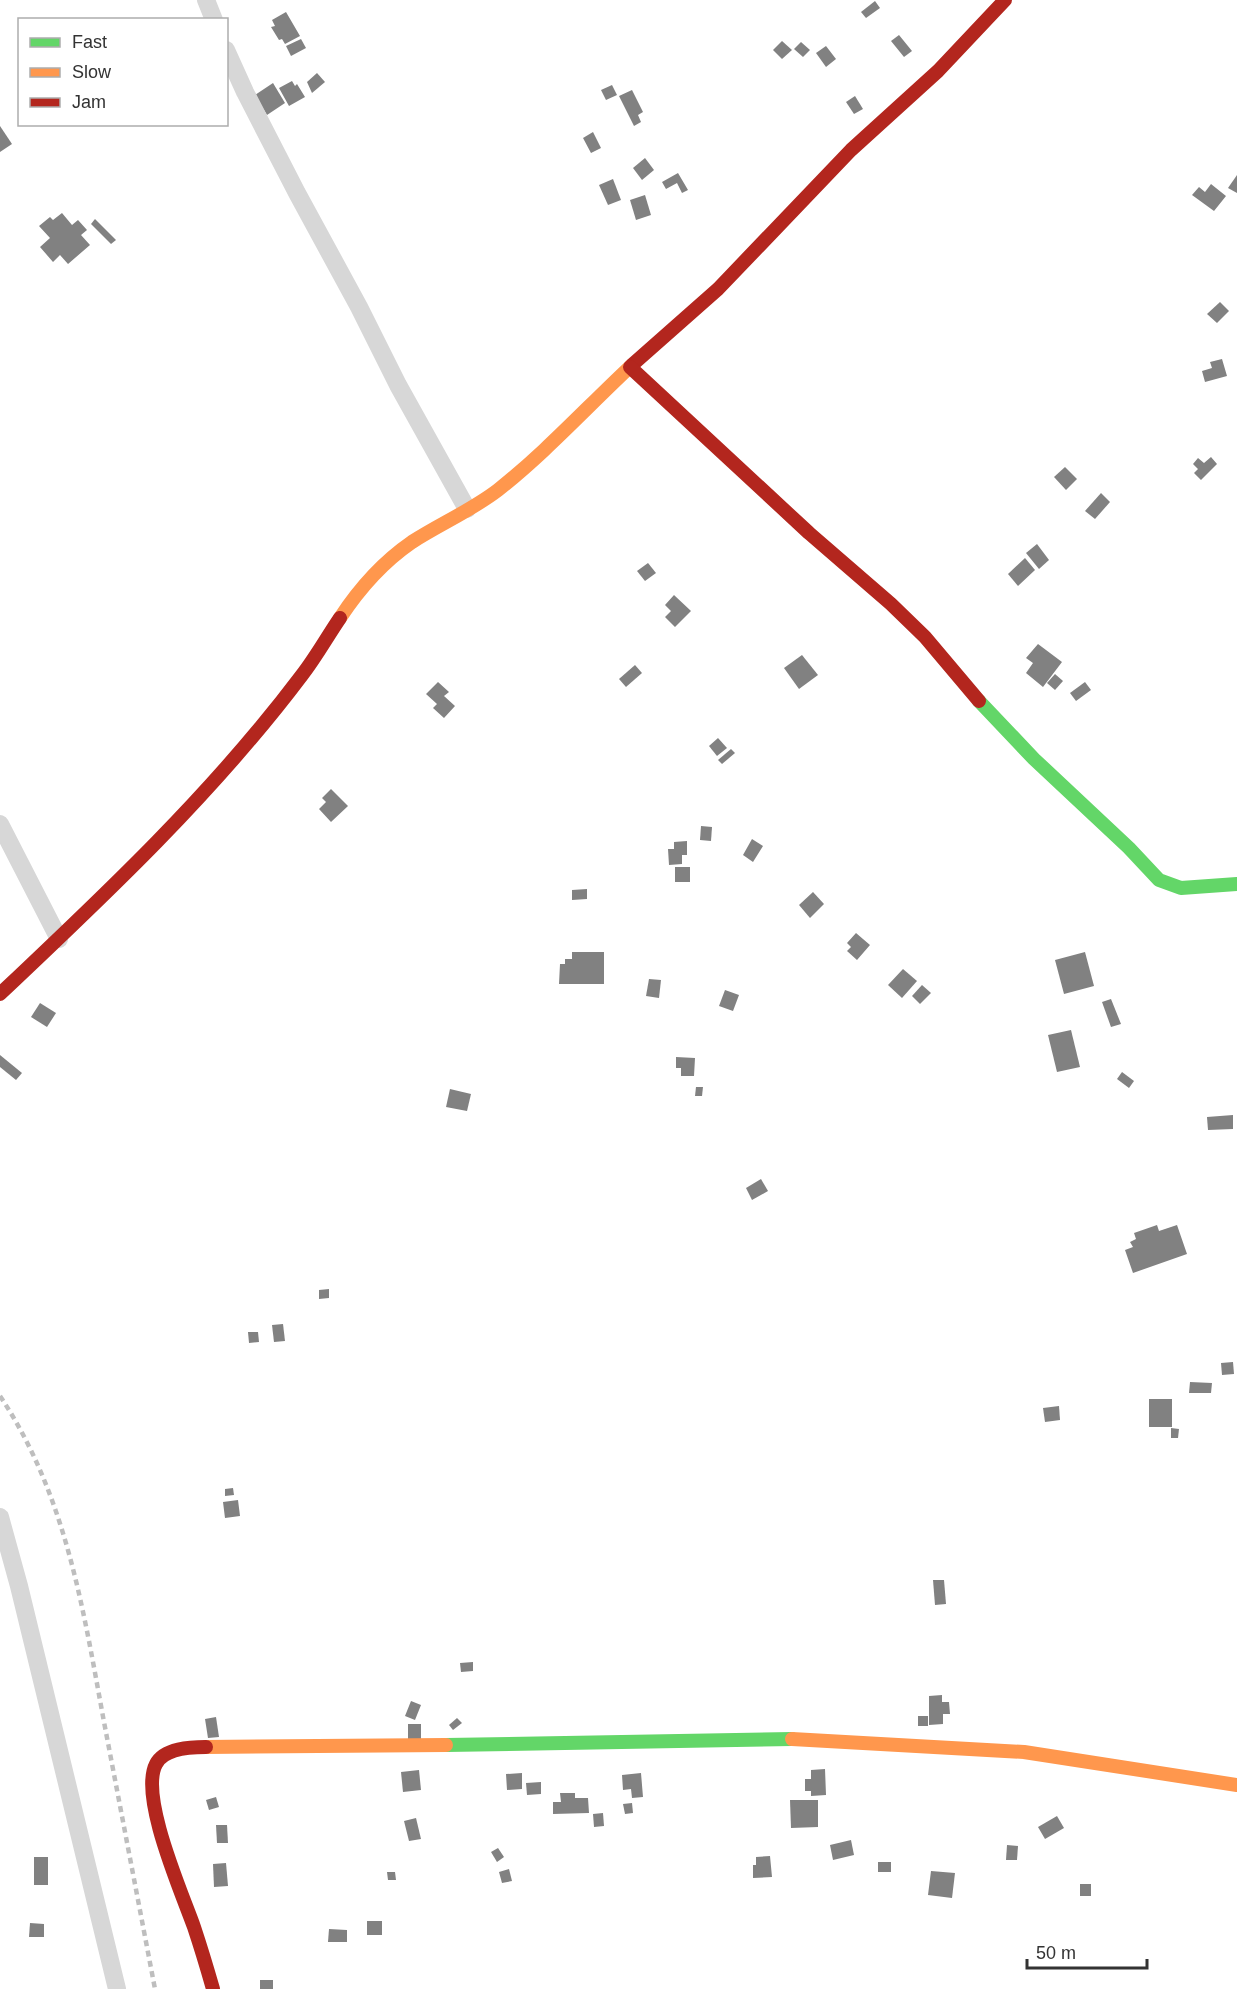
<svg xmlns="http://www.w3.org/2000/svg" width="1237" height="1989" font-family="Helvetica,sans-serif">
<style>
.building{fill:#818181}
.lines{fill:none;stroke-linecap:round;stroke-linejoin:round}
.street{stroke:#d7d7d7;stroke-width:18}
.fast{stroke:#63d668;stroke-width:14}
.slow{stroke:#ff974d;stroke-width:14}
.jam{stroke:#b3261e;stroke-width:14}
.rail{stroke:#bebebe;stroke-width:4.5;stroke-dasharray:6 4.5;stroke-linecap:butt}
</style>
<rect width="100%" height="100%" fill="#fff"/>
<g class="building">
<polygon points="875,1 880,8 866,18 861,12"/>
<polygon points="286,12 300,36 285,44 282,39 279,40 271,27 275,26 272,20"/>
<polygon points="899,35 912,51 904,57 891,41"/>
<polygon points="301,39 306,48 291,56 286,46"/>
<polygon points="782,41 792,50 782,59 773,50"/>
<polygon points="801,42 810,50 803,57 794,49"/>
<polygon points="826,46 836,59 826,67 816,53"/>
<polygon points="317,73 325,82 312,93 307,82"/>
<polygon points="292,81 295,86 297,84 305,97 289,106 279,88"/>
<polygon points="273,83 285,103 267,115 255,95"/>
<polygon points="612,85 617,95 606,100 601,90"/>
<polygon points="632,90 643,112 638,115 641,122 634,126 619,96"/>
<polygon points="855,96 863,109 854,114 846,102"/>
<polygon points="0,126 12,144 0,152"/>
<polygon points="593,132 601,148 591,153 583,138"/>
<polygon points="645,158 654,170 642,180 633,168"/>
<polygon points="678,173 688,190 682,193 677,183 666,189 662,182"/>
<polygon points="1237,175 1237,193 1228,188"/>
<polygon points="613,179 621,200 608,205 599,185"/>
<polygon points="1211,184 1226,196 1214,211 1192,195 1199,187 1205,192"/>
<polygon points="645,195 651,215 636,220 630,200"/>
<polygon points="62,213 72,225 78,220 87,230 81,235 90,245 68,264 60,255 53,262 40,247 50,238 39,226 50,217 53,220"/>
<polygon points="95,219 116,240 111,244 91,224"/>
<polygon points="1220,302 1229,311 1217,323 1207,314"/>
<polygon points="1222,359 1227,376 1205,382 1202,371 1212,368 1210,362"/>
<polygon points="1211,457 1217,464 1201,480 1194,473 1198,469 1193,464 1198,458 1204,463"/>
<polygon points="1065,467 1077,479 1066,490 1054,477"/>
<polygon points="1101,493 1110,502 1095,519 1085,511"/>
<polygon points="1037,544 1049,560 1039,569 1026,553"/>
<polygon points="1025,558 1035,570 1018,586 1008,574"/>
<polygon points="648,563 656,573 645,581 637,571"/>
<polygon points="674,595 691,611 675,627 665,617 671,611 665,605"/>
<polygon points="1038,644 1062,662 1043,687 1026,673 1033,663 1026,658"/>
<polygon points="802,655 818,675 799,689 784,668"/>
<polygon points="635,665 642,673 626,687 619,679"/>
<polygon points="1055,674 1063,681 1055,690 1047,683"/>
<polygon points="438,682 449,692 444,696 455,706 444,718 433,708 437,704 426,694"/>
<polygon points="1085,682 1091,690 1076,701 1070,693"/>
<polygon points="718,738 727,748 717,756 709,746"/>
<polygon points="731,749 735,753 722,764 718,760"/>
<polygon points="331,789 348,806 331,822 319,809 326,802 322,798"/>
<polygon points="701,826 712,827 711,841 700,840"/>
<polygon points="752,839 763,846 753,862 743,855"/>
<polygon points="687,841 687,855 682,855 682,864 669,865 668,849 674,849 674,842"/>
<rect x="675" y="867" width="15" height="15"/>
<polygon points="587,889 587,899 572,900 572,890"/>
<polygon points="813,892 824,904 810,918 799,905"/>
<polygon points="856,933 870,945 857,960 847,951 851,947 847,943"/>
<polygon points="572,952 604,952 604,984 559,984 560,964 565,964 565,959 572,959"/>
<polygon points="1085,952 1094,986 1064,994 1055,960"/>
<polygon points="903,969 917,981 902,998 888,985"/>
<polygon points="649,979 661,980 659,998 646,996"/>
<polygon points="922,985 931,993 920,1004 912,996"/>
<polygon points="725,990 739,995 733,1011 719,1006"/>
<polygon points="1111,999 1121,1024 1111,1027 1102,1002"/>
<polygon points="40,1003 56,1013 47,1027 31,1017"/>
<polygon points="1071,1030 1080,1067 1057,1072 1048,1035"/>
<polygon points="0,1055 22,1073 16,1080 0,1067"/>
<polygon points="676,1057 695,1058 694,1076 681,1076 681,1068 676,1068"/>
<polygon points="1122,1072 1134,1081 1129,1088 1117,1079"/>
<polygon points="696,1087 703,1087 702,1096 695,1096"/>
<polygon points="450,1089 471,1094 467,1111 446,1107"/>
<polygon points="1233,1115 1233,1129 1208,1130 1207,1117"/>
<polygon points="761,1179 768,1191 752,1200 746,1188"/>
<polygon points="1157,1225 1159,1231 1177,1225 1187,1254 1133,1273 1125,1250 1133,1247 1130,1242 1136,1239 1134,1233"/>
<polygon points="329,1289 329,1298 319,1299 319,1290"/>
<polygon points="283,1324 285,1341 274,1342 272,1325"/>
<polygon points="248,1332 258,1332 259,1342 249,1343"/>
<polygon points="1233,1362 1234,1374 1222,1375 1221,1363"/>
<polygon points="1190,1382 1212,1383 1211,1393 1189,1393"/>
<rect x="1149" y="1399" width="23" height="28"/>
<polygon points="1059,1406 1060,1420 1045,1422 1043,1408"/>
<polygon points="1171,1428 1179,1429 1178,1438 1171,1438"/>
<polygon points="233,1488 234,1495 225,1496 225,1489"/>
<polygon points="238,1500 240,1516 225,1518 223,1502"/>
<polygon points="933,1580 944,1580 946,1604 935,1605"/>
<polygon points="473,1662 473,1671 461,1672 460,1663"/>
<polygon points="942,1695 942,1702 949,1702 950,1714 943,1714 943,1724 929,1725 929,1696"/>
<polygon points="411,1701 421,1705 415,1720 405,1716"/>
<rect x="918" y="1716" width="10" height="10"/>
<polygon points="216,1717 219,1737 208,1738 205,1719"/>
<polygon points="457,1718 462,1723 453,1730 449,1725"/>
<rect x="408" y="1724" width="13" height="15"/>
<polygon points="825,1769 826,1795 811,1796 811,1791 805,1791 805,1779 811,1779 811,1770"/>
<polygon points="419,1770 421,1790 403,1792 401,1772"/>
<polygon points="522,1773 522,1789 507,1790 506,1774"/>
<polygon points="641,1773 643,1797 632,1798 631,1789 623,1790 622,1775"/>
<polygon points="541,1782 541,1794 527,1795 526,1783"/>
<polygon points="560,1793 575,1793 575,1798 588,1798 589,1813 553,1814 553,1802 561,1802"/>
<polygon points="216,1797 219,1807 209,1810 206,1800"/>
<polygon points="790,1800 818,1800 818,1827 791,1828"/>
<polygon points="632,1803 633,1813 625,1814 623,1804"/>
<polygon points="603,1813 604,1826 594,1827 593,1814"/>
<polygon points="1057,1816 1064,1828 1045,1839 1038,1827"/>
<polygon points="416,1818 421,1839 409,1841 404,1821"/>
<polygon points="216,1825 227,1825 228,1843 217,1843"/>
<polygon points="851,1840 854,1855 833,1860 830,1845"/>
<polygon points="1007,1845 1018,1846 1017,1860 1006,1860"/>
<polygon points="498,1848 504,1857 497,1862 491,1852"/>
<polygon points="770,1856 772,1877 753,1878 753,1865 756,1865 756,1857"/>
<rect x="34" y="1857" width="14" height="28"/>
<rect x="878" y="1862" width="13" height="10"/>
<polygon points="226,1863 228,1886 214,1887 213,1864"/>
<polygon points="509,1869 512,1881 502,1883 499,1872"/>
<polygon points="931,1871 955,1873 952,1898 928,1895"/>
<polygon points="387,1872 395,1872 396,1880 388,1880"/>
<rect x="1080" y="1884" width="11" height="12"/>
<rect x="367" y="1921" width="15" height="14"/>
<polygon points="30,1923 44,1924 44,1937 29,1937"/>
<polygon points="329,1929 347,1930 347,1942 328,1942"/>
<rect x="260" y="1980" width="13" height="9"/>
</g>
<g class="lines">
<g class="street">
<polyline points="206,0 214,20"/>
<polyline points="226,50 245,92 297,193 359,307 398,385 467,509"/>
<polyline points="0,824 59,939"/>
<polyline points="0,1517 19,1586 117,1989"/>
</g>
<g class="fast">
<polyline points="979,701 1034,759 1129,848 1159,880 1181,888 1237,884"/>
<polyline points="446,1745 792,1739"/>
</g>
<g class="slow">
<path d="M340,618c19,-29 43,-56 72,-76 28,-18 60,-32 86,-52 48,-38 89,-83 134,-125"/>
<polyline points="792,1739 1024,1752 1237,1785"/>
<polyline points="206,1747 446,1745"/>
</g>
<g class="jam">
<polyline points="632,365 718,289 851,150 938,71 1005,0"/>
<polyline points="630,367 809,533 891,604 925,637 979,701"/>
<path d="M0,994c106,-100 214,-202 302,-319 14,-18 25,-38 38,-57"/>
<path d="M206,1747c-15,0 -42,1 -50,17 -17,32 26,129 38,163 7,21 13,41 19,62"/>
</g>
<path class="rail" d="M0,1396c66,99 83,212 104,326 17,89 34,178 51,267"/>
</g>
<rect x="18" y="18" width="210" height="108" fill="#ffffff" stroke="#adadad" stroke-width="1.5"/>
<rect x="30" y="38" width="30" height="9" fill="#63d668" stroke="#adadad" stroke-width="1.5"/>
<text x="72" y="48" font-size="18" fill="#333333">Fast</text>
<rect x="30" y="68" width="30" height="9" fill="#ff974d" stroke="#adadad" stroke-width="1.5"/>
<text x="72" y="78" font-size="18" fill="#333333">Slow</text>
<rect x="30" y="98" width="30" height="9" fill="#b3261e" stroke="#adadad" stroke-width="1.5"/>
<text x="72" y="108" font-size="18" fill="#333333">Jam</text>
<path d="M1027 1959v9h120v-9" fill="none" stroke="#333333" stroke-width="3"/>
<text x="1036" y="1959" font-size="18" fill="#333333" stroke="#ffffff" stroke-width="4.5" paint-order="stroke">50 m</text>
</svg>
